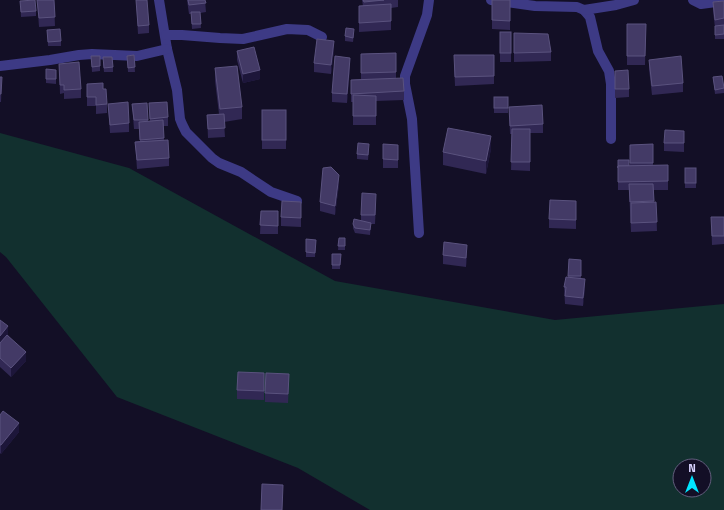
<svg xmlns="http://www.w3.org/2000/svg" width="724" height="510" font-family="'Titillium Web',sans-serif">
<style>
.green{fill:#12302f;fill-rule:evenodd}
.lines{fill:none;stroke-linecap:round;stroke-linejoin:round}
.minor{stroke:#3d3a85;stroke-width:10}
.wall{fill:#312854}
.shaded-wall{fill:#1d163a}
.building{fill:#433a66;stroke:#5a527e}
</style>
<rect width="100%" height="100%" fill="#130f26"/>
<path class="green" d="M0,133l129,35 206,113 220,39 169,-16v206h-354l-72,-42 -181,-71 -111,-140 -6,-5zM680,466h24v24h-24z"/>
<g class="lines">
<g class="minor">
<polyline points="159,0 167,49 177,90 180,119 182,124 186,132 212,158 219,163 241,172 271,192 297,201"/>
<polyline points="491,0 535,6 577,7 584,10 590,17 598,51 609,71 611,84 611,139"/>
<polyline points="693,0 701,4 724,1"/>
<polyline points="584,10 616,5 634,0"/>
<polyline points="166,35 182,35 220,38 243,39 287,29 308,30 322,37"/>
<polyline points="0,66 50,60 79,55 92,54 137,56 167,49"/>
<polyline points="419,233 412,119 405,84 405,76 427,15 429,0"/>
</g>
</g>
<g class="wall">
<polygon points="37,0 54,0 55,26 39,27"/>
<polygon points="136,0 149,25 149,33 138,34"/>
<polygon points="187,0 205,0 206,12 200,13 201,28 192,29 191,14 189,14"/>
<polygon points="362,0 398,0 398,7 391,8 391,30 359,32 359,6 363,6"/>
<polygon points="492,0 510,0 510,30 492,29"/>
<polygon points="20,1 36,11 36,16 21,17"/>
<polygon points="724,1 724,39 715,39 715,28 713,11 713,2"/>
<polygon points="627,24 646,24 645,65 627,65"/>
<polygon points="47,30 61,41 61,46 48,46"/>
<rect x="500" y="32" width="11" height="30"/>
<polygon points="354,33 353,42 345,41 345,36"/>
<polygon points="514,33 551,52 551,61 514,62"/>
<polygon points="334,50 331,74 314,72 314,63"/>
<polygon points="237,51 260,79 243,83 237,60"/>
<polygon points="396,53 396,78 404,91 404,100 376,101 376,125 353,125 353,102 351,102 351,80 361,79 361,54"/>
<polygon points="134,55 135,72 128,72 127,56"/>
<polygon points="494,55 494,84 455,86 454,64"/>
<polygon points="91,56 100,66 100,71 92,72"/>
<polygon points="649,60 683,83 683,92 652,95 649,69"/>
<polygon points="103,62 113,67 113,72 104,72"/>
<polygon points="59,64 81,89 81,98 64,99 64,93 60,94"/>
<polygon points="350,67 347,103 332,102 332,93"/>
<polygon points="215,68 242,107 242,119 224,122 225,137 208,138 207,115 219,114 215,81"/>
<polygon points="46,69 56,70 56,84 46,83"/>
<polygon points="615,71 629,89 629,97 615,98"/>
<polygon points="0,77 2,77 1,102 0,102"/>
<polygon points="713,77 724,88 724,93 715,94"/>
<polygon points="87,84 103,89 107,104 107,113 96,114 96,106 87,106"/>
<rect x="494" y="97" width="14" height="16"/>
<polygon points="147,103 148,121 150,121 149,103 168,117 168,126 163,126 164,140 169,158 169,166 137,169 135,142 140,141 139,129 134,129 132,104"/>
<polygon points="108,104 129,123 129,132 110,133"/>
<polygon points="509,107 543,124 543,133 530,133 530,171 511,170 512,134 510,134"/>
<rect x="262" y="110" width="24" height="39"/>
<polygon points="684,140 684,152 664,151 664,143"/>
<polygon points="383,144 398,145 398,168 383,168"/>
<polygon points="653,144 653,165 668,165 668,190 654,190 654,203 656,202 657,231 631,232 629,190 618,190 618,160 630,166 630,145"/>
<polygon points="369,149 368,160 357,159 357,154"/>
<polygon points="491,149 486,174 443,165 443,152"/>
<rect x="685" y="168" width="11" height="20"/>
<polygon points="339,184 335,215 320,211 320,202"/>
<polygon points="301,202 301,227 281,226 281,217"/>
<polygon points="376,203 375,224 371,224 370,235 355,233 353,228 353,224 361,221 361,215"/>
<polygon points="576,210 576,229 549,228 549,219"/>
<polygon points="261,211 278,211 278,234 260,234"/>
<polygon points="711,217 724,217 724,244 712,245"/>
<polygon points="339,238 345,238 345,250 338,250"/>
<polygon points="306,239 316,240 315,257 306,257"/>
<polygon points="332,254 341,254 340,269 332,269"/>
<polygon points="467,254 466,267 443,264 443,255"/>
<polygon points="569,259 581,260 581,279 585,288 583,306 565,304 564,287 568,277"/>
<polygon points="0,320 8,335 26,361 11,377 0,367"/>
<polygon points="264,382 264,400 237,399 237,390"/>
<polygon points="289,383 288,403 265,402 265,393"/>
<polygon points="0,415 19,432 1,454 0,453"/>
</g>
<g class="shaded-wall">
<polygon points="334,41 334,50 331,74 331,65"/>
<polygon points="350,58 350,67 347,103 347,94"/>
<polygon points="260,70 260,79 243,83 243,74"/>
<polygon points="491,136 491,149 486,174 486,161"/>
<polygon points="339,175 339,184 335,215 335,206"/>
<polygon points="467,245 467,254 466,267 466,258"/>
<polygon points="585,279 585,288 583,306 583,298"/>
<polygon points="8,326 8,335 0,344 0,336"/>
<polygon points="26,352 26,361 11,377 11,368"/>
<polygon points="19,423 19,432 1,454 1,445"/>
</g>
<g class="building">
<polygon points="35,0 36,11 21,12 20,1"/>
<polygon points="37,0 54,0 55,17 39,18"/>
<polygon points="136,0 147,0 149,25 138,26"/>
<polygon points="188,0 205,0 206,3 189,5"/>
<polygon points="363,0 384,0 364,2"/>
<polygon points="492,0 510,0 510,21 492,20"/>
<polygon points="724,1 724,18 715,20 713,2"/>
<polygon points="391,4 391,21 359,23 359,6"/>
<polygon points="191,12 200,12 201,24 192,24"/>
<polygon points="627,24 646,24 645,56 627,56"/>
<polygon points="724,25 724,34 715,35 715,26"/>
<polygon points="346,28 354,29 353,38 345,36"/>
<polygon points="60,29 61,41 48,42 47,30"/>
<rect x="500" y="32" width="11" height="21"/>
<polygon points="514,33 548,34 551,52 514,53"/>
<polygon points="317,39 334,41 331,65 314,63"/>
<polygon points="254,47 260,70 243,74 237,51"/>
<polygon points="396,53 396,72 361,73 361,54"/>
<polygon points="134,55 135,67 128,68 127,56"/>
<polygon points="454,55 494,55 494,76 455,77"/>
<polygon points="91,56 100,56 100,66 92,67"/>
<polygon points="335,56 350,58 347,94 332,93"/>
<polygon points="681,56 683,83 652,86 649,60"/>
<polygon points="103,57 112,57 113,67 104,68"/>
<polygon points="79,62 81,89 64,90 64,85 60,85 59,64"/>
<polygon points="237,66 242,107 220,109 215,68"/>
<polygon points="46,69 56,70 56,79 46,79"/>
<polygon points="628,70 629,89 615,89 615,71"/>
<polygon points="722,76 724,88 715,90 713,77"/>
<polygon points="0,77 2,77 1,94 0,94"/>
<polygon points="403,78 404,91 351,94 351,80"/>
<polygon points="103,83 103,89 106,89 107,104 96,105 96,97 87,97 87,84"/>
<polygon points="353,95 376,96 376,116 353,116"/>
<rect x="494" y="97" width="14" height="11"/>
<polygon points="128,102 129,123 110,125 108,104"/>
<polygon points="167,102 168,117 150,119 149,103"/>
<polygon points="147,103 148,120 134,120 132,104"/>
<polygon points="542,105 543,124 510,126 509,107"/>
<rect x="262" y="110" width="24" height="30"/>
<polygon points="224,114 225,128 208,129 207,115"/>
<polygon points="163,120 164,138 140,140 139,122"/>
<polygon points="448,128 491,136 486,161 443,152"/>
<polygon points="512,129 530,129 530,162 511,162"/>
<polygon points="665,130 684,131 684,143 664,143"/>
<polygon points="168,140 169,158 137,160 135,142"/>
<polygon points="358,143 369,144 368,155 357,154"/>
<polygon points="383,144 398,145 398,160 383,159"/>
<polygon points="653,144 653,163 630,163 630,145"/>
<polygon points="618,160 629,160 629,166 618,166 618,168"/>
<polygon points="668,165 668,181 618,182 618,166"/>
<polygon points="331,167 339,175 335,206 320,202 323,168"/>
<rect x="685" y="168" width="11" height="15"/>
<polygon points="629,184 653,184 654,201 630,202"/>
<polygon points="362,193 376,194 375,215 361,215"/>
<polygon points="550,200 576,201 576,220 549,219"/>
<polygon points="282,201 301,202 301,218 281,217"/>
<polygon points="656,202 657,222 631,223 631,203"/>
<polygon points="261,211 278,211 278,226 260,225"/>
<polygon points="711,217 724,217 724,236 712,236"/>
<polygon points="354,219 371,223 370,230 355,228 353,224"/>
<polygon points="339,238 345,238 345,246 338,246"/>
<polygon points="306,239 316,240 315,253 306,252"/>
<polygon points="444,242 467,245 466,258 443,255"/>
<polygon points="332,254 341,254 340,265 332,265"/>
<polygon points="569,259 581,260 581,276 568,276"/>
<polygon points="566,277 585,279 583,298 565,296 566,287 564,287"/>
<polygon points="0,320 8,326 0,336"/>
<polygon points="7,335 26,352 11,368 0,358 0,343"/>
<polygon points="238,372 264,373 264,391 237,390"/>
<polygon points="266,373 289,374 288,394 265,393"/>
<polygon points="3,411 19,423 1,445 0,445 0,415"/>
<polygon points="262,484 283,485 282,510 261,510"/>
</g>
<g transform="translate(692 478)"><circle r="19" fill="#130f26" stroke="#625e7d"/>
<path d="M0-3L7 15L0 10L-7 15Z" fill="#00e5ff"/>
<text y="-6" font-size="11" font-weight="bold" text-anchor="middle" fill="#d9d4ff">N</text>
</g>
</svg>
